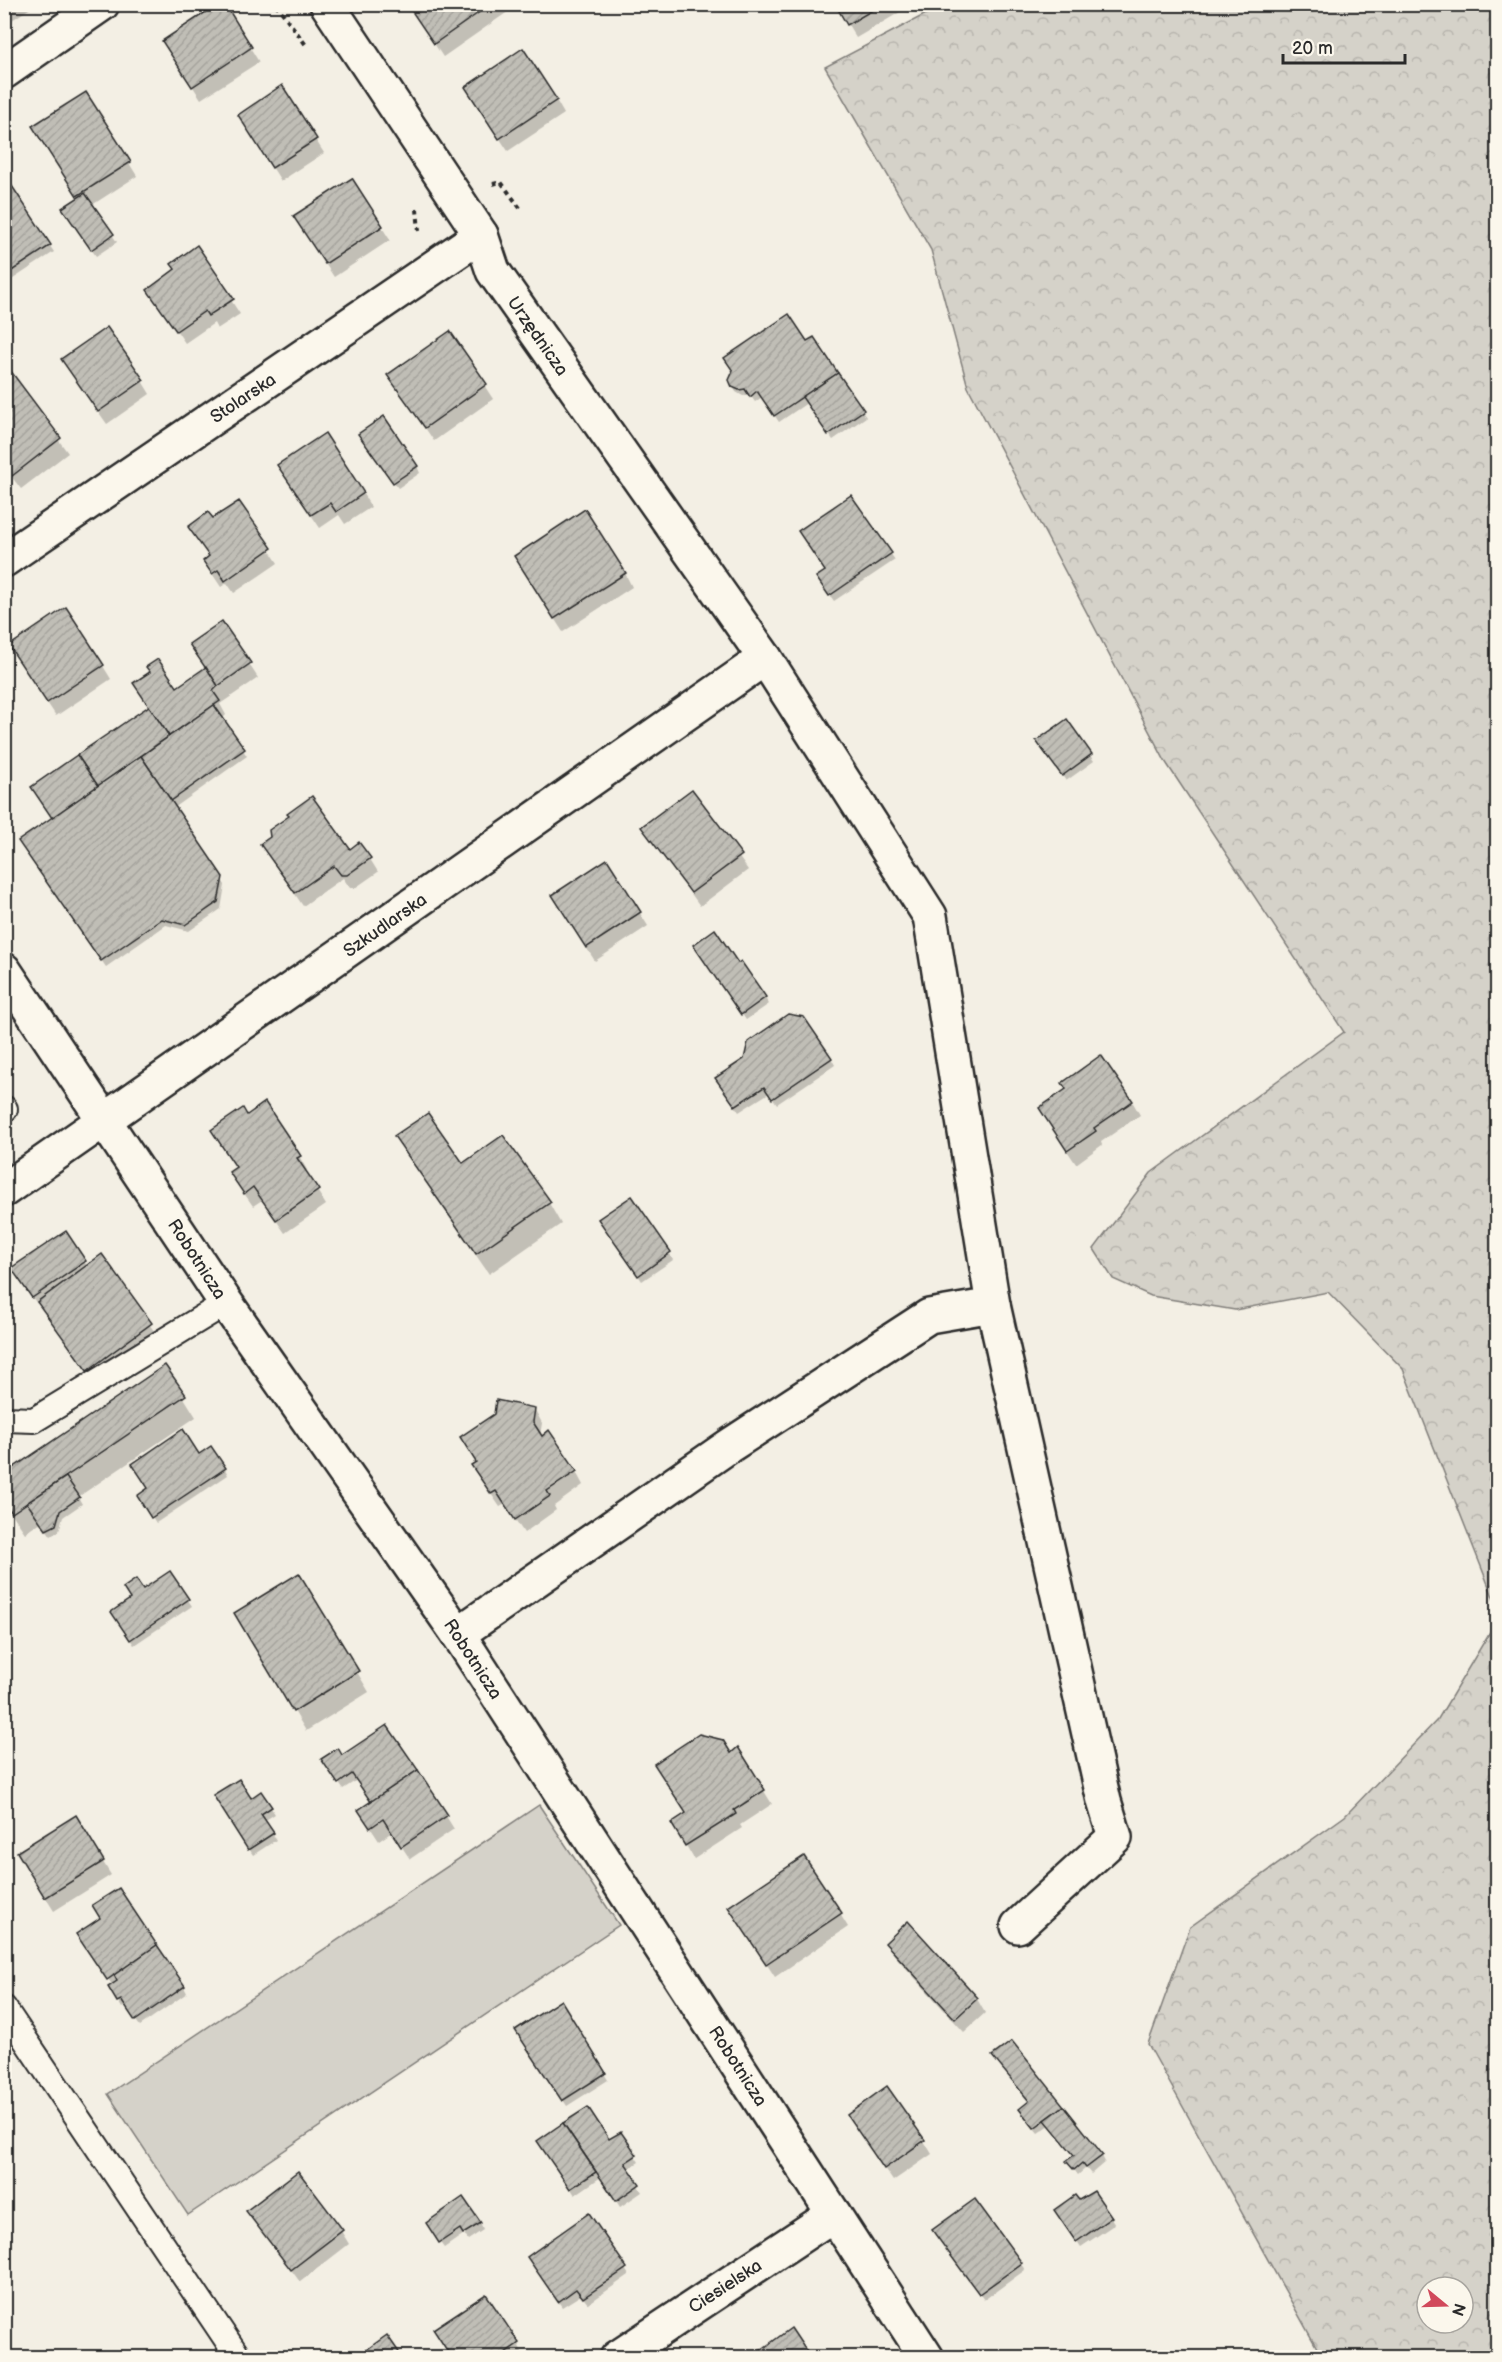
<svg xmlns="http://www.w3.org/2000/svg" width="1502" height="2362" font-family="'Balsamiq Sans',sans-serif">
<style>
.grass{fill:#d5d2c9;stroke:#807e7a;stroke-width:1.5}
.forest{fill:url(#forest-crowns);stroke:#807e7a;stroke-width:1.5;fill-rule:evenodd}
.shadow{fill:#0003}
.building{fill:url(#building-hatch);stroke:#2b2b2b;stroke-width:1.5}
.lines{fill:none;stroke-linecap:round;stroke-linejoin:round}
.service-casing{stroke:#2b2b2b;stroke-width:28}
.minor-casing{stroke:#2b2b2b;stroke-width:38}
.path{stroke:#2b2b2b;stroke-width:4;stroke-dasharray:4.5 4.5;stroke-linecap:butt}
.service{stroke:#fbf7ec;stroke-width:24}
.minor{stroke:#fbf7ec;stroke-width:33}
.labels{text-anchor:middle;stroke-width:5;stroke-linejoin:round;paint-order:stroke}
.street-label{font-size:18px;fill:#2b2b2b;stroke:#fbf7ec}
</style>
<defs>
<pattern id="forest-crowns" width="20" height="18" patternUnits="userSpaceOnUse" patternTransform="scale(1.5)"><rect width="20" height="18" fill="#d5d2c9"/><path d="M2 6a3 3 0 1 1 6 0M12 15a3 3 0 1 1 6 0" fill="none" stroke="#b7b4ad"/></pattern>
<pattern id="building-hatch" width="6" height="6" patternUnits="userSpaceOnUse" patternTransform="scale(1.5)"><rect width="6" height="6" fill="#c0beb6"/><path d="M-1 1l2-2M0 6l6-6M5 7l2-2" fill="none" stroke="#a5a39d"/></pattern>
</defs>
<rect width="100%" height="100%" fill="#f3efe4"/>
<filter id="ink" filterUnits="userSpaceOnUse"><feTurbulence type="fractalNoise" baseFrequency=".0167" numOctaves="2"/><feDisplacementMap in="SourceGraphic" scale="12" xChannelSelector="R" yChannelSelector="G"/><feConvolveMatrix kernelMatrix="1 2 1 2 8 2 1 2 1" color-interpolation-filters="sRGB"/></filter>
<g filter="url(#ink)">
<polygon class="grass" points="539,1805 619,1925 188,2215 108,2094"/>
<g class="forest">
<polygon points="945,4 1497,5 1497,1607 1403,1369 1328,1292 1235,1310 1151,1296 1113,1279 1094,1249 1151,1173 1344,1032 1165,761 968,387 931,250 825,67"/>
<path d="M1497,1620v737h-175l-174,-313 42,-117 155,-111 93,-97zM1427,2287h36v36h-36z"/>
</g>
<g class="shadow">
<polygon points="4,4 37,4 4,25"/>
<polygon points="223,4 259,62 201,99 172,55"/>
<polygon points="408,4 505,4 509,11 443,57"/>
<polygon points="836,4 904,4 907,8 856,38"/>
<polygon points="282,87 324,153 281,181 248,129"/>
<polygon points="556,100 564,114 508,151 475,101"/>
<polygon points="42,140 129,163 137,176 92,205 117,242 96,256 67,215 79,198"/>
<polygon points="4,180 54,252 7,283 4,279"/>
<polygon points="352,180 390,240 334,277 303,230"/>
<polygon points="196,247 240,314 217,329 214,323 185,343 149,290 176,270"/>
<polygon points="450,333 493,399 434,441 389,375"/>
<polygon points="813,339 866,417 833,440 807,403 779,422 762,397 755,402 750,395 743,396 736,392 732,385"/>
<polygon points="4,365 68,453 21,489 4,467"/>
<polygon points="71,373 142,381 150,394 107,424"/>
<polygon points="364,441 417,466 420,473 398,488"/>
<polygon points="287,479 363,494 371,507 345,524 339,515 320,528"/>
<polygon points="851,497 895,560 834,601 822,584"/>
<polygon points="238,503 278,563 234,593 227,583 221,587 213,575 205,561 210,558 190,527 212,520"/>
<polygon points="523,570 625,573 632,587 563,632"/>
<polygon points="222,623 258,678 220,704 226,715 222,719 247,756 174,808 225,885 221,909 189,931 166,925 106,967 24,848 53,818 33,788 207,668"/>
<polygon points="19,660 103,666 111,679 56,716"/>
<polygon points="1066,721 1094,761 1066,781 1042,747"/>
<polygon points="692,791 748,870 700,906 643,827"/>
<polygon points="262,845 349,851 370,859 378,872 355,888 350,888 343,878 303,906"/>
<polygon points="607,861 648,926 595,961 562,910"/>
<polygon points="699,951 738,965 741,963 769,1004 746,1020"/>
<polygon points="831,1058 835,1065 777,1104 769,1093 739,1112 721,1085"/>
<polygon points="1132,1101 1140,1115 1101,1142 1102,1145 1076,1164 1048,1122"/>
<polygon points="246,1117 299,1156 307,1170 305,1171 326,1205 285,1233 262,1200 253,1206 239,1186 237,1168 213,1131"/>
<polygon points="396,1137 549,1203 561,1224 489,1274 408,1157"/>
<polygon points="632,1198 673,1260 642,1281 604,1225"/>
<polygon points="65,1233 87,1266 101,1256 159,1338 96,1384 39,1302 37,1304 17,1275"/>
<polygon points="165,1367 196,1417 78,1497 82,1504 63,1517 59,1531 51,1536 41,1522 25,1533 4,1502"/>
<polygon points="535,1410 542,1423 540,1436 576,1472 583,1485 554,1506 556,1510 524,1533 505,1504 500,1507 481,1479"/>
<polygon points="199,1456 225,1469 228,1475 156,1523 139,1496"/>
<polygon points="170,1573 192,1606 134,1645 116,1618 143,1591"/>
<polygon points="248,1634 357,1672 369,1692 306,1731"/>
<polygon points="730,1755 764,1791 772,1804 740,1825 742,1828 694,1859 681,1837"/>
<polygon points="341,1757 446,1816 454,1829 410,1859 392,1832 379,1841 368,1824 373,1802 357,1780 343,1789 327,1766"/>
<polygon points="261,1793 275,1814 264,1821 276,1840 253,1855 215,1796 251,1800"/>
<polygon points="75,1817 111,1875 54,1911 26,1866"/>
<polygon points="730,1908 840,1914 848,1927 775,1977"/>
<polygon points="908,1923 977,1999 985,2013 964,2032 895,1956 887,1943"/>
<polygon points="82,1941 184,1987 187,1993 140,2026 125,2006 122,2008 110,1988 113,1986"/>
<polygon points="521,2037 595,2059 608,2080 567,2106"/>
<polygon points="1012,2043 1102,2156 1105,2162 1091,2174 1086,2168 1078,2175 1068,2161 1075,2156 1050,2125 1038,2133 1024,2116 1021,2110 1030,2103 998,2062"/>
<polygon points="587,2109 609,2141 635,2156 639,2162 628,2169 642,2192 620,2207 601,2177 575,2195 539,2141"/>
<polygon points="857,2129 924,2141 932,2154 893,2181"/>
<polygon points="1093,2193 1115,2224 1081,2247 1060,2216"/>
<polygon points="248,2211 341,2231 349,2244 300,2282"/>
<polygon points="589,2216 629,2275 588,2304 581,2295 562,2307 532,2264"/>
<polygon points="480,2223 483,2230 468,2240 464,2234 444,2248 431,2230"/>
<polygon points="938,2236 1021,2264 1025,2270 984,2300"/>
<polygon points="518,2344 525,2358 453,2358"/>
</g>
<g class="building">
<polygon points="218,4 225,4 252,47 192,87 162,41"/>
<polygon points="407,4 491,4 434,44"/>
<polygon points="835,4 883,4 847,25"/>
<polygon points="523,48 557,100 499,139 465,87"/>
<polygon points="282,85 317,139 272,168 238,115"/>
<polygon points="86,92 131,162 77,196 32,126"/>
<polygon points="6,177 51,245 4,276 4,178"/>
<polygon points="352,178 383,226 325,264 293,216"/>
<polygon points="85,193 114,234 91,250 62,208"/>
<polygon points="197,245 234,299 208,316 205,311 176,331 147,290 175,269 171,264"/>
<polygon points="789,314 807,341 814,337 838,373 774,416 757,391 750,397 745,389 739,390 732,387 729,380 733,371 724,358"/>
<polygon points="107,327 144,380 98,412 61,359"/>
<polygon points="450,331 487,384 425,428 387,375"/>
<polygon points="4,362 61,438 12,476 4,466"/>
<polygon points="838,373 864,410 828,435 802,397"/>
<polygon points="384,416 418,466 393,483 358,434"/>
<polygon points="325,433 364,493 336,512 330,503 311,515 277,465"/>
<polygon points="851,495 892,553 829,596 816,577 825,571 798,531"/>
<polygon points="239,501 272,548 225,581 218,570 212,574 203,561 209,556 188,527 208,512 213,518"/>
<polygon points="585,509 626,573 554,619 514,556"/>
<polygon points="66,607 104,665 47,703 9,646"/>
<polygon points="222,621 251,663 218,686 189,644"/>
<polygon points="158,659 177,687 206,667 218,686 213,691 220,701 169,736 133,683 150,672 146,667"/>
<polygon points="214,705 245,749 171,801 141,756"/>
<polygon points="149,706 169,736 98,786 77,755"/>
<polygon points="1067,719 1092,754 1062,776 1036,741"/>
<polygon points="77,755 98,786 52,818 31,787"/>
<polygon points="141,756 223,877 218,902 185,925 162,919 101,961 18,841"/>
<polygon points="692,789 742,855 691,893 641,827"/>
<polygon points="312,796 350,849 359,842 371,858 347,875 341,875 334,866 295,893 260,844 270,837 269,830 289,816 287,814"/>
<polygon points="607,859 641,912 586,948 552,895"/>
<polygon points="715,929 738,963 741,961 766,997 741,1015 693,945"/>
<polygon points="788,1014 804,1017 832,1058 772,1099 764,1087 735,1106 715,1078 744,1059 748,1042"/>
<polygon points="1101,1055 1133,1101 1094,1128 1096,1131 1067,1151 1039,1108 1066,1089 1062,1083"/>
<polygon points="265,1102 301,1156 297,1158 319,1190 276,1220 253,1187 244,1194 229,1172 236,1167 211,1130 243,1108 247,1115"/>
<polygon points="428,1113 463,1163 503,1135 551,1202 476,1254 394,1136"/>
<polygon points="632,1196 671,1252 638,1276 598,1219"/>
<polygon points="66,1231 86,1261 32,1298 11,1268"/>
<polygon points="102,1254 152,1323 87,1371 37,1302"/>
<polygon points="165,1365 186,1395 12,1513 4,1502 4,1474"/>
<polygon points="496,1400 535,1408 533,1422 542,1436 549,1430 577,1471 547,1491 550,1496 515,1520 496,1491 491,1494 471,1465 476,1462 460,1437 494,1414"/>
<polygon points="183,1429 199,1454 211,1446 226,1468 151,1518 137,1496 148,1488 132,1464"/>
<polygon points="66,1477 80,1497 60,1511 56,1525 46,1530 27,1503"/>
<polygon points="170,1571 189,1599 130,1640 111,1612 130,1599 123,1588 136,1579 143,1589"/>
<polygon points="299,1573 359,1671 293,1712 234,1613"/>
<polygon points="387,1725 418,1770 371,1802 352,1774 338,1784 321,1759 338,1748 342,1755"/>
<polygon points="699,1734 723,1740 731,1753 738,1747 765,1790 734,1810 736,1814 685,1846 671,1823 686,1813 654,1764"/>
<polygon points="418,1770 448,1815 401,1847 383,1819 370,1828 358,1810"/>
<polygon points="239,1779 251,1798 261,1791 272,1807 261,1814 274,1833 248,1850 213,1795"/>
<polygon points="76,1815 104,1861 45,1898 17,1852"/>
<polygon points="804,1856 842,1913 766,1964 728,1907"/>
<polygon points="119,1888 157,1945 107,1980 76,1934 100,1918 92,1905"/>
<polygon points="908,1921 978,1998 955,2019 885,1943"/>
<polygon points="157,1945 185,1986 135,2021 121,2000 117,2002 108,1987 117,1981 114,1975"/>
<polygon points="561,2000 606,2073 562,2101 515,2030"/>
<polygon points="1012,2041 1064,2106 1034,2128 1019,2109 1029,2101 992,2056"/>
<polygon points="887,2086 925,2140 884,2169 847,2115"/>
<polygon points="1064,2106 1103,2155 1086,2168 1082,2163 1074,2170 1066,2161 1074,2155 1045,2120"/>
<polygon points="588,2107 609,2139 621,2132 637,2155 625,2163 640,2184 616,2201 563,2123"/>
<polygon points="563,2123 596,2172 570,2189 537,2141"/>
<polygon points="298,2171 343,2230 291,2270 246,2211"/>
<polygon points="1094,2191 1112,2217 1076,2242 1054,2210 1075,2195 1079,2200"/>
<polygon points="463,2197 481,2223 463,2234 460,2229 439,2243 426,2223"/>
<polygon points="975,2199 1022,2263 979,2294 932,2230"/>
<polygon points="589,2213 627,2268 583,2298 576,2289 558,2302 527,2257"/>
<polygon points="486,2294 519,2343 498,2358 452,2358 433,2329"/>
<polygon points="791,2328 811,2358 750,2358"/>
<polygon points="387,2335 403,2358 355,2358"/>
</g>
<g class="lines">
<defs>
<g id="service">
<polyline points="4,1108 5,1109"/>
<polyline points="4,1419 34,1420 226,1303"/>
<polyline points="4,2008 239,2358"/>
</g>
<g id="minor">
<polyline points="327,4 481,235 493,271 765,658 930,916 993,1305 929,1316 729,1446 458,1634"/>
<polyline points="4,72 102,4"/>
<polyline points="4,560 481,235"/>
<polyline points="4,970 226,1303 458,1634 927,2358"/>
<polyline points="4,1190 765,658"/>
<polyline points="993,1305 1104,1801 1115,1837 1018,1926"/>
<polyline points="617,2358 834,2214"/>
</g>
</defs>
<use href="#service" class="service-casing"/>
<use href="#minor" class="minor-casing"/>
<g class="path">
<polyline points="276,4 306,45"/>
<polyline points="493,184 501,182 520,208"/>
<polyline points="417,209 419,231"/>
</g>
<use href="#service" class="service"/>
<use href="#minor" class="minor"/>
</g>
</g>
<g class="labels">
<g class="street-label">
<text transform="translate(538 336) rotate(55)" y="6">Urzędnicza</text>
<text transform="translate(243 398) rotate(-34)" y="6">Stolarska</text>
<text transform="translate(385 925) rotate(-35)" y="6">Szkudlarska</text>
<text transform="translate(197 1259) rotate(57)" y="6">Robotnicza</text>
<text transform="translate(473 1659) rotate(57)" y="6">Robotnicza</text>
<text transform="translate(738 2066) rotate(57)" y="6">Robotnicza</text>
<text transform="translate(725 2286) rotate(-33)" y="6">Ciesielska</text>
</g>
</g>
<rect width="1502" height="2362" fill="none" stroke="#fbf7ec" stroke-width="24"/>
<rect x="12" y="12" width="1478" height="2338" fill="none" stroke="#2b2b2b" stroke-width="2" filter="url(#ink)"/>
<g transform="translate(1445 2305) rotate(109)"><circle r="28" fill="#fbf7ec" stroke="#a8a59f" stroke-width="1.5"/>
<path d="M0-4.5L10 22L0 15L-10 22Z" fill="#d1495b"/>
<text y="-9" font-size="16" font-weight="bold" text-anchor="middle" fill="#2b2b2b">N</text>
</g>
<path d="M1283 54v9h122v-9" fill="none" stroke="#2b2b2b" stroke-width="3"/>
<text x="1292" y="54" font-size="18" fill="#2b2b2b" stroke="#fbf7ec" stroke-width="4.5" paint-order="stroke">20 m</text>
</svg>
